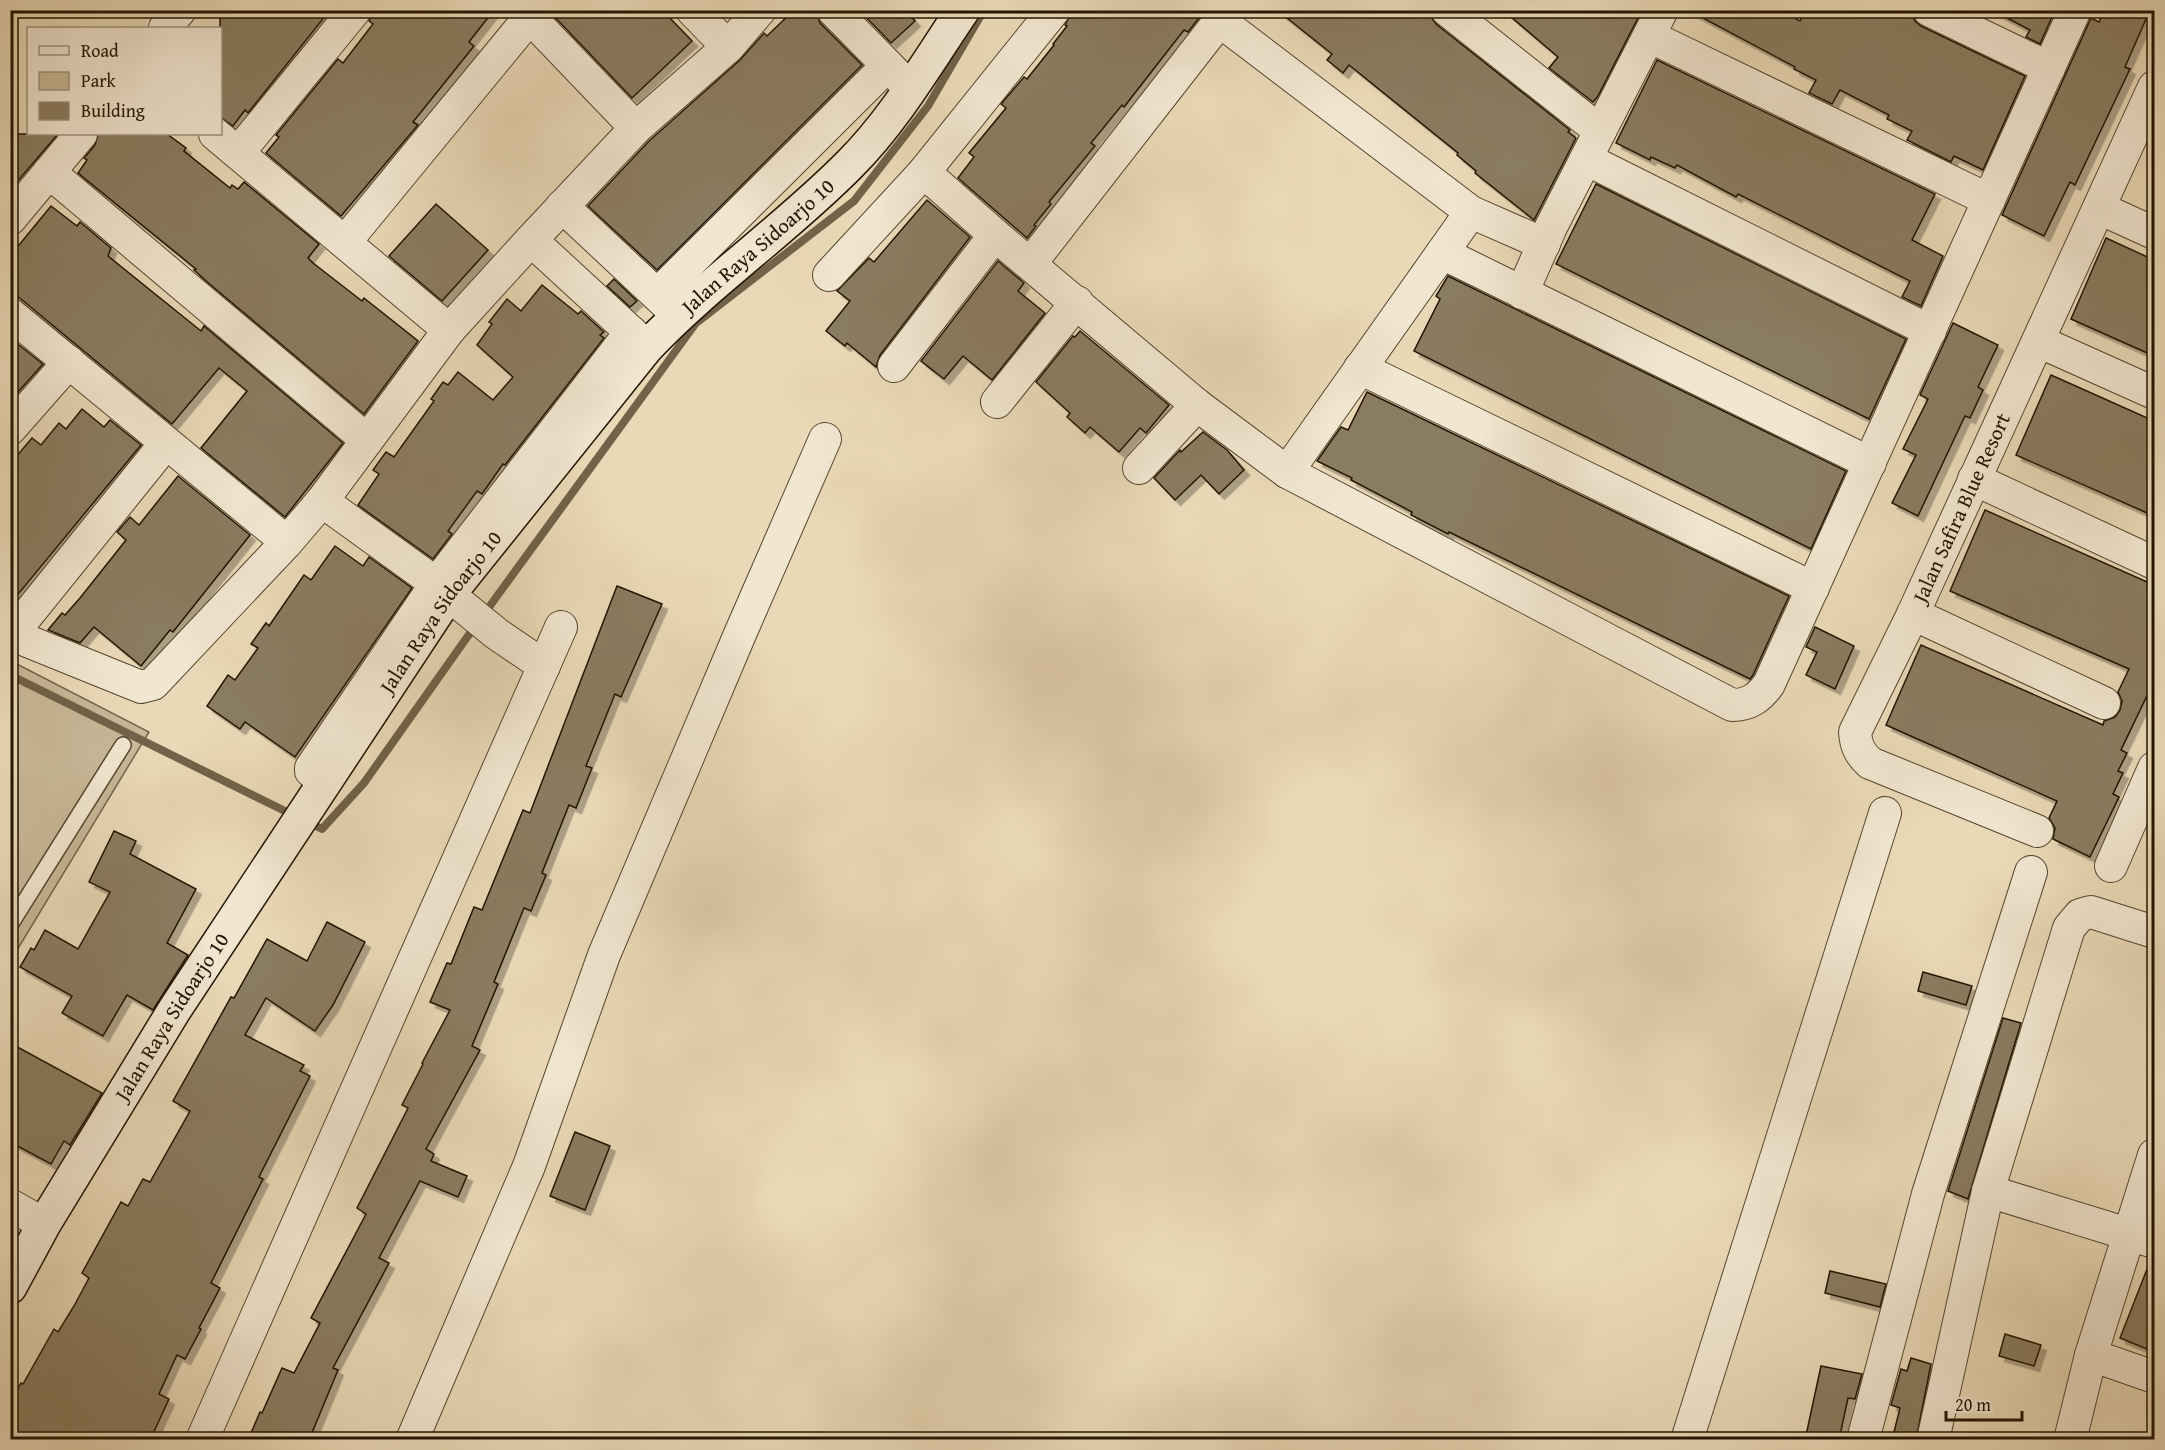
<svg xmlns="http://www.w3.org/2000/svg" width="2165" height="1450" font-family="'Gentium Book Plus',serif">
<style>
.green{fill:#c8b898;stroke:#75664d;stroke-width:1.5}
.lines{fill:none;stroke-linecap:round;stroke-linejoin:round}
.stream{stroke:#716249;stroke-width:8}
.building{fill:#8a7b60;stroke:#221502;stroke-width:1.5;filter:url(#shadow)}
.lane-casing{stroke:#54462f;stroke-width:18}
.street-casing{stroke:#54462f;stroke-width:34}
.secondary-casing{stroke:#221502;stroke-width:36}
.lane{stroke:#f1e6d0;stroke-width:15}
.street{stroke:#f1e6d0;stroke-width:32}
.secondary{stroke:#f1e6d0;stroke-width:33}
.labels{text-anchor:middle;stroke-width:4.5;stroke-linejoin:round;paint-order:stroke}
.street-label{font-size:21px;fill:#221502;stroke:#f1e6d0}
</style>
<defs>
<filter id="shadow"><feDropShadow dx="5.5" dy="5.5" stdDeviation="0" flood-color="#0004"/></filter>
</defs>
<rect width="100%" height="100%" fill="#ead9b7"/>
<filter id="stains"><feTurbulence type="fractalNoise" baseFrequency=".00333" numOctaves="4"/><feColorMatrix values="0 0 0 0 .2 0 0 0 0 .09 0 0 0 0 .02 0 0 0 .5 -.17"/></filter>
<radialGradient id="worn" r=".72"><stop offset=".6" stop-color="#630" stop-opacity="0"/><stop offset="1" stop-color="#630" stop-opacity=".3"/></radialGradient>
<polygon class="green" points="11,661 149,732 11,960"/>
<g class="lines">
<g class="stream">
<polyline points="484,614 696,323 854,201 928,106 984,10"/>
<polyline points="10,675 295,816"/>
<polyline points="308,822 322,829 364,783 475,626"/>
</g>
</g>
<g class="building">
<polygon points="220,10 330,10 248,113 245,110 233,126 220,117"/>
<polygon points="373,10 494,10 469,42 474,46 413,122 418,125 341,216 266,153 279,137 276,135 338,59 343,63 373,24 369,21"/>
<polygon points="548,10 662,10 692,41 632,98"/>
<polygon points="794,10 816,10 820,23 862,65 657,270 588,206 649,141 740,60 764,33 767,36"/>
<polygon points="859,10 905,10 915,21 891,43"/>
<polygon points="1073,10 1199,10 1202,14 1188,32 1184,30 1124,107 1122,105 1091,143 1095,146 1049,202 1051,204 1034,225 1036,226 1027,238 958,178 974,157 969,153 1006,108 1001,104 1024,77 1027,79 1054,45 1053,44 1067,26 1065,25"/>
<polygon points="1277,10 1429,10 1431,17 1436,24 1570,130 1568,132 1576,138 1534,220 1475,173 1476,171 1457,155 1458,153 1349,65 1343,73 1327,60 1332,54"/>
<polygon points="1503,10 1642,10 1598,96 1593,102 1549,68 1558,57"/>
<polygon points="1688,10 1779,10 1800,21 1805,10 1907,10 1912,13 1915,21 1921,26 2025,76 1983,170 1954,156 1951,162 1907,140 1912,131 1887,119 1889,115 1840,90 1832,104 1809,93 1816,80 1794,69 1795,67"/>
<polygon points="1992,10 2055,10 2040,44 2026,37 2030,30"/>
<polygon points="2104,10 2150,10 2125,67 2130,69 2075,185 2070,182 2044,236 2002,215 2091,18 2099,22"/>
<polygon points="1657,60 1935,194 1912,240 1943,256 1921,306 1902,297 1910,281 1738,194 1736,197 1677,165 1675,168 1651,157 1650,160 1616,143"/>
<polygon points="10,134 58,134 10,190"/>
<polygon points="98,134 167,134 186,148 184,151 230,188 232,185 238,189 244,182 319,244 308,258 313,263 362,301 364,298 418,341 364,414 206,281 194,270 196,269 78,173 87,160 84,158 95,145"/>
<polygon points="1596,184 1906,339 1869,419 1556,264"/>
<polygon points="927,200 970,237 880,355 876,367 847,343 845,346 826,331 850,301 837,291 869,258 874,262"/>
<polygon points="436,204 488,250 442,301 389,256"/>
<polygon points="51,206 77,226 80,222 111,248 108,256 201,331 204,326 343,443 285,517 201,448 247,391 219,368 172,424 10,290 10,256"/>
<polygon points="2106,238 2154,260 2154,356 2071,319"/>
<polygon points="998,261 1024,283 1018,291 1045,313 992,380 963,356 944,379 921,361"/>
<polygon points="1448,276 1846,471 1811,549 1414,351 1440,299 1436,296"/>
<polygon points="614,279 637,301 630,307 607,286"/>
<polygon points="542,285 578,314 581,311 604,332 600,335 604,338 505,465 503,464 482,494 477,491 448,531 452,534 433,559 358,505 379,474 373,470 386,452 394,457 434,401 431,399 443,382 448,385 458,372 493,400 513,377 477,345 492,324 489,322 507,299 521,311"/>
<polygon points="1953,323 1998,345 1978,387 1983,390 1970,418 1965,416 1918,516 1892,503 1916,455 1903,449 1928,399 1920,395"/>
<polygon points="1080,331 1169,405 1146,433 1140,428 1119,452 1090,427 1085,433 1067,417 1070,413 1036,382 1073,336 1075,337"/>
<polygon points="10,338 43,364 10,401"/>
<polygon points="2051,375 2154,421 2154,516 2016,455"/>
<polygon points="1367,392 1789,596 1753,675 1750,679 1449,532 1448,534 1411,515 1412,512 1351,480 1352,478 1317,461 1341,427 1348,430"/>
<polygon points="82,409 104,427 110,420 141,445 10,604 10,464 32,438 41,445 59,423 66,429"/>
<polygon points="1203,432 1227,450 1244,470 1219,494 1201,475 1175,500 1154,478 1180,450 1181,452"/>
<polygon points="178,476 250,535 173,632 170,630 141,666 94,627 80,643 48,630 62,613 65,615 80,598 126,540 117,532 130,517 139,525"/>
<polygon points="1985,510 2154,585 2154,681 2121,750 2127,753 2118,771 2123,773 2113,794 2119,797 2090,857 2053,839 2055,828 2049,818 2057,801 1886,725 1921,645 2103,725 2104,721 2115,717 2120,710 2122,701 2118,692 2129,669 1950,591"/>
<polygon points="335,546 363,566 369,557 412,588 295,757 245,722 240,729 207,706 228,675 235,680 258,648 251,644 266,623 269,626 304,575 311,580"/>
<polygon points="617,586 662,604 621,697 615,694 586,766 592,768 576,808 569,805 542,873 546,875 531,911 524,908 494,982 498,984 472,1046 480,1050 426,1149 434,1154 431,1161 467,1176 458,1197 420,1181 379,1258 389,1263 333,1368 338,1370 309,1440 248,1440 260,1412 262,1413 282,1368 294,1373 320,1323 311,1318 366,1214 357,1208 408,1108 402,1105 423,1064 422,1063 450,1010 430,1002 447,963 451,964 474,907 482,910 523,810 530,813"/>
<polygon points="1815,627 1854,646 1835,689 1806,675 1817,652 1806,647"/>
<polygon points="114,831 136,841 130,854 196,889 167,943 188,955 153,1010 127,995 103,1036 62,1013 72,996 20,967 31,948 34,950 45,930 78,949 110,892 89,882"/>
<polygon points="327,922 365,942 333,1005 315,1031 266,998 245,1035 304,1065 300,1071 310,1076 259,1177 263,1179 211,1283 220,1288 199,1328 201,1329 185,1359 177,1355 159,1394 169,1399 150,1440 10,1440 10,1402 21,1383 23,1384 54,1329 58,1332 74,1306 89,1278 82,1273 121,1202 128,1206 143,1179 150,1182 190,1111 173,1101 231,997 234,998 267,939 307,961"/>
<polygon points="1923,972 1972,986 1966,1005 1918,991"/>
<polygon points="2003,1018 2021,1023 1968,1199 1948,1191"/>
<polygon points="10,1043 102,1093 70,1145 64,1141 51,1164 10,1142"/>
<polygon points="575,1132 610,1146 585,1210 550,1196"/>
<polygon points="2151,1259 2154,1259 2154,1352 2120,1338"/>
<polygon points="1830,1271 1886,1284 1880,1307 1825,1293"/>
<polygon points="2005,1334 2041,1345 2034,1366 1999,1356"/>
<polygon points="1911,1358 1931,1364 1916,1440 1892,1440 1900,1408 1891,1405 1901,1369 1907,1371"/>
<polygon points="1821,1366 1862,1374 1855,1399 1848,1398 1839,1440 1805,1440"/>
</g>
<g class="lines">
<defs>
<polyline id="lane" points="10,925 123,745"/>
<g id="street">
<polyline points="523,10 636,128"/>
<polyline points="692,10 728,47"/>
<polyline points="833,10 901,79"/>
<polyline points="1447,10 1600,131"/>
<polyline points="1929,10 2049,68"/>
<polyline points="1220,21 1471,212 1544,244"/>
<polyline points="165,28 180,10"/>
<polyline points="1649,36 1989,200"/>
<polyline points="215,134 449,330"/>
<polyline points="238,153 355,10"/>
<polyline points="1586,159 1930,331"/>
<polyline points="49,172 367,440"/>
<path d="M924,172l71,63 202,170 90,67 445,233c17,0 27,-7 37,-21l306,-674"/>
<polyline points="562,206 673,310"/>
<polyline points="2099,208 2154,233"/>
<polyline points="10,219 81,134"/>
<polyline points="531,240 646,346"/>
<polyline points="345,242 530,17"/>
<polyline points="1442,253 1870,463"/>
<polyline points="1030,264 1228,10"/>
<polyline points="829,275 924,172 1054,10"/>
<polyline points="1522,293 1551,227 1662,10"/>
<polyline points="657,295 887,66"/>
<polyline points="10,314 287,542"/>
<polyline points="2038,341 2154,393"/>
<polyline points="894,366 995,235"/>
<polyline points="1360,368 1813,588"/>
<polyline points="997,402 1077,302"/>
<polyline points="10,429 69,362"/>
<polyline points="1139,468 1197,405"/>
<polyline points="1287,472 1471,212"/>
<polyline points="1974,479 2154,563"/>
<polyline points="322,501 423,574 497,634 544,666"/>
<polyline points="1913,614 2104,703"/>
<polyline points="10,634 141,687 153,684 287,542 322,501 449,330 531,240 636,128 728,47 760,10"/>
<polyline points="12,634 166,443"/>
<polyline points="323,781 311,771 311,768 436,584 631,332"/>
<path id="s1" d="M2037,831l-167,-68c-10,-9 -14,-17 -15,-31l58,-118 241,-527"/>
<polyline points="2111,866 2154,768"/>
<polyline points="1988,1191 2154,1242"/>
<polyline points="10,1205 44,1224"/>
<polyline points="2091,1355 2154,1155"/>
<polyline points="202,1440 561,627"/>
<polyline points="412,1440 529,1166 604,955 740,634 825,439"/>
<polyline points="1687,1440 1885,813"/>
<polyline points="1863,1440 1928,1194 2031,872"/>
<polyline points="1933,1440 1988,1191 2069,928 2080,915 2091,912 2154,932"/>
<polyline points="2070,1440 2091,1355 2154,1377"/>
</g>
<g id="secondary">
<path id="s2" d="M10,1287l34,-63 131,-215 274,-415 198,-247c63,-66 139,-118 203,-183 45,-45 77,-101 113,-154"/>
</g>
</defs>
<use href="#lane" class="lane-casing"/>
<use href="#street" class="street-casing"/>
<use href="#secondary" class="secondary-casing"/>
<use href="#lane" class="lane"/>
<use href="#street" class="street"/>
<use href="#secondary" class="secondary"/>
</g>
<g class="labels">
<g class="street-label">
<text dy="7" stroke="none"><textPath href="#s2" startOffset="1287">Jalan Raya Sidoarjo 10</textPath></text>
<text dy="7" stroke="none"><textPath href="#s1" startOffset="464">Jalan Safira Blue Resort</textPath></text>
<text dy="7" stroke="none"><textPath href="#s2" startOffset="801">Jalan Raya Sidoarjo 10</textPath></text>
<text dy="7" stroke="none"><textPath href="#s2" startOffset="315">Jalan Raya Sidoarjo 10</textPath></text>
</g>
</g>
<rect width="2165" height="1450" fill="none" stroke="#ead9b7" stroke-width="36"/>
<rect x="12" y="12" width="2141" height="1426" fill="none" stroke="#221502" stroke-width="3"/>
<rect x="18" y="18" width="2129" height="1414" fill="none" stroke="#221502" stroke-width="1.5"/>
<rect x="27" y="27" width="195" height="108" fill="#f1e6d0" stroke="#9e927e" stroke-width="1.5"/>
<rect x="39" y="46" width="30" height="9" fill="#f1e6d0" stroke="#9e927e" stroke-width="1.5"/>
<text x="81" y="57" font-size="18" fill="#221502">Road</text>
<rect x="39" y="72" width="30" height="18" fill="#c8b898" stroke="#9e927e" stroke-width="1.5"/>
<text x="81" y="87" font-size="18" fill="#221502">Park</text>
<rect x="39" y="102" width="30" height="18" fill="#8a7b60" stroke="#9e927e" stroke-width="1.5"/>
<text x="81" y="117" font-size="18" fill="#221502">Building</text>
<path d="M1946 1411v9h76v-9" fill="none" stroke="#221502" stroke-width="3"/>
<text x="1955" y="1411" font-size="18" fill="#221502" stroke="#f1e6d0" stroke-width="4.5" paint-order="stroke">20 m</text>
<rect width="100%" height="100%" filter="url(#stains)"/>
<rect width="100%" height="100%" fill="url(#worn)"/>
</svg>
